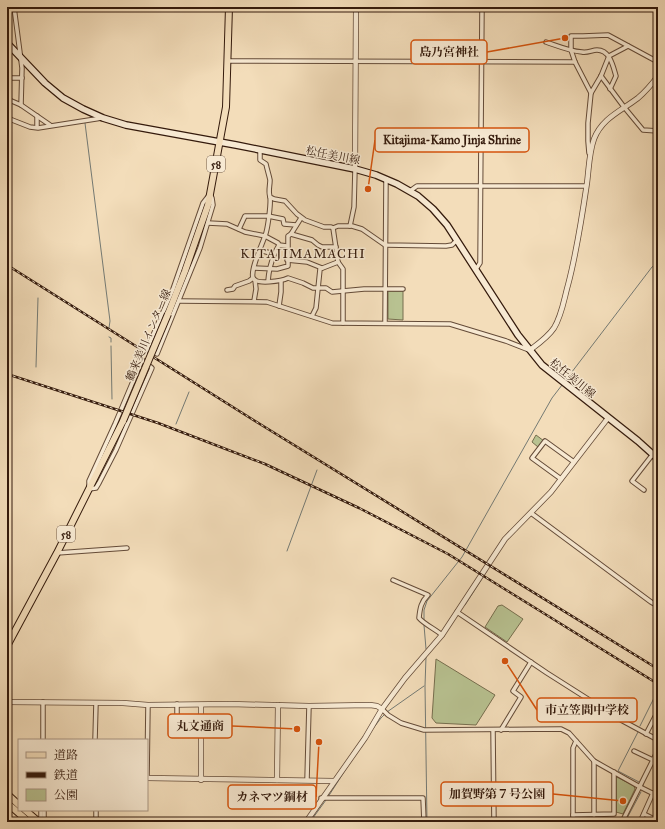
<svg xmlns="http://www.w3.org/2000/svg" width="665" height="829" font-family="'IM FELL Great Primer','Noto Serif JP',serif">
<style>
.green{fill:#b8c291;stroke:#766e4e}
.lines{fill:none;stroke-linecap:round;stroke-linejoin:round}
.stream{stroke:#747a74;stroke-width:1}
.minor-casing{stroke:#644b38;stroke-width:5.5}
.tertiary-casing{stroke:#644b38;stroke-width:6}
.secondary-casing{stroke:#341a0c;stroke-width:8}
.primary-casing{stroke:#341a0c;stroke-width:8}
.trunk-casing{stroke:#341a0c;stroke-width:8}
.minor{stroke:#f7e9d2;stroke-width:3.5}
.tertiary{stroke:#f7e9d2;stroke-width:4.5}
.secondary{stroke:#f7e9d2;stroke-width:5.5}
.primary{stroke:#f3ddba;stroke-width:6}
.trunk{stroke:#f3ddba;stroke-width:6}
.rail-casing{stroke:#341a0c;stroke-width:2.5}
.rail{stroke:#f7e9d2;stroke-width:1;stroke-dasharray:3;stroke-linecap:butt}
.primary-bridge-casing{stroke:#341a0c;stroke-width:8;stroke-linecap:butt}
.primary-bridge{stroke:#f3ddba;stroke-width:6}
.labels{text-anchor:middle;stroke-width:3;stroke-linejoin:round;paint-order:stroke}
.shield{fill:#f7e9d2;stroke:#6e5847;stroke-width:1}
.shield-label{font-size:10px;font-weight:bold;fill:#341a0c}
.street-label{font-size:11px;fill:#341a0c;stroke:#f7e9d2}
.quarter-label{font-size:13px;letter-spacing:1px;fill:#341a0c;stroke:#f7e9d2}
.leader{fill:none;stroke:#d6530c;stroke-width:1.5}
.callout-dot{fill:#d6530c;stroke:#f7e9d2;stroke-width:1.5}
.callout{fill:#f7e9d2;stroke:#d6530c;stroke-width:1.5}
.callout-label{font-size:12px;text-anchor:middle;font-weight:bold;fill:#341a0c}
</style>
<rect width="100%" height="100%" fill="#f3ddba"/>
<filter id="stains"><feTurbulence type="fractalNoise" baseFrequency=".005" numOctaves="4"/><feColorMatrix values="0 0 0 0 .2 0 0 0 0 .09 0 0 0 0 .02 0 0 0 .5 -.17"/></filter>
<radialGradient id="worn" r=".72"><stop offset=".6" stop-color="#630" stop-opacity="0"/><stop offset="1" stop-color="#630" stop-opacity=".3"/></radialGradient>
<g class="green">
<polygon points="388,291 403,291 403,320 388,319"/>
<polygon points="536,435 544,441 538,447 532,442"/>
<polygon points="502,605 523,619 507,642 485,627 498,606"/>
<polygon points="436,659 495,695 476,725 436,723 432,718"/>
<polygon points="616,777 617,777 634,786 635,789 623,814 616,812"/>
</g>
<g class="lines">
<g class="stream">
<polyline points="85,123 110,321 109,328"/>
<polyline points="109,337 111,338 111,342"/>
<polyline points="111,346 112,399"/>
<polyline points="36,367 38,298"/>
<polyline points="565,381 652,267 658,263"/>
<polyline points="176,424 189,392"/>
<polyline points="287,551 317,470"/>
<polyline points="465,605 487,571"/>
<polyline points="424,620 424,610 427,601 462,557 552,398 562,385"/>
<polyline points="424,625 426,649"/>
<polyline points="426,657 425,686 427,822"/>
<polyline points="387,712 424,686"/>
<polyline points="640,726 658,690"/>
<polyline points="372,730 381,718 385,714"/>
<polyline points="638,732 618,771 639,782"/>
<polyline points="643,784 643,786"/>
<polyline points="328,797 351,761"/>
<polyline points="310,822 326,800"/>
<polyline points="625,822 641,792"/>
</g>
<defs>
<g id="minor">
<polyline points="14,7 22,68 21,105"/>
<path d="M546,42c12,4 23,9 36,10 6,1 10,-2 15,-2 13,0 16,16 19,26l-6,13"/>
<polyline points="228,61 575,62"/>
<polyline points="601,76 624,107 643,130 658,131"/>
<polyline points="7,78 22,78"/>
<polyline points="591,93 601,76 609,56 628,46"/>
<polyline points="7,99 21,105 50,125"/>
<polyline points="37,116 37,127"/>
<polyline points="7,118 30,127 38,128 102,118"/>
<path d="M260,151v9l6,4c1,5 3,11 4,16 0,6 -2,11 0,17l4,2 11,2 12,13 8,6 19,7h7l2,1 5,-2h14l10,3 23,16 61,1 6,-1 5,-5"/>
<polyline points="589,153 588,141 588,123 591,93 575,62 571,50 571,36 583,36 608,35 658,62"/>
<polyline points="410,191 417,186 586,186"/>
<polygon points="210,194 212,198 213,205 200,248 157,354 147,349 173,289 203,203"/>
<path d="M270,197c1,7 -2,29 -4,36 -3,10 -16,36 -13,45 3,7 29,3 35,0l15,5 10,5h13l6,4 32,-3h39"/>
<polyline points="208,223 227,224 245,232 265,236 278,243 279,245"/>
<polyline points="350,226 354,207 355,169"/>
<polyline points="333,228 338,262 343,269 343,323"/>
<polyline points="239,229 245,216 268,216 283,219 284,224 296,225"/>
<polyline points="291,234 312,240 318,245 322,247 336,247"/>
<polyline points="259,250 274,254"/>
<polyline points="287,260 307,262 322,268"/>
<polyline points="254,268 277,269 288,266 288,236 291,234 301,218"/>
<polyline points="476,269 480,263 482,7"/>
<path d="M268,281c1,-13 4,-24 11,-36l8,1"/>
<polyline points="227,290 233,289 235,286 249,281 253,278"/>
<polyline points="180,301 267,302 332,323 450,324 506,341 529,350"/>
<polyline points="254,301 256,289 255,280"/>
<polyline points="279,306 281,292 281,281"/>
<polyline points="312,316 316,308 320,269 338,262"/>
<polyline points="385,322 386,179"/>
<polygon points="142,360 152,368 116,450 99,483 96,488 89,489 89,481 115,424"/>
<polyline points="561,479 532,458 545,441 574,462"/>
<polyline points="644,490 632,481 653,454"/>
<polyline points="531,513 651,602 658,606"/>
<polyline points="57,553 127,548"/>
<path d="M393,580l35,15c-7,7 -8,13 -9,23 5,6 16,11 23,17"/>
<polyline points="457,612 547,673 621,720 658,740"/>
<polyline points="177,704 177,723 201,723"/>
<polyline points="382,709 388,715 401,723 424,730 561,729 569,733 594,761 640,787 658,796"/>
<polyline points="493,730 494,822"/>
<polyline points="501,730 521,697 513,691 531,662"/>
<polyline points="646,734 658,711"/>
<polyline points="43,740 43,702"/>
<polyline points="95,740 96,703"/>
<polyline points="634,751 653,760"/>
<polyline points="594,761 594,815"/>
<polyline points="147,778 148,705"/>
<polyline points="307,780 309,706"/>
<polyline points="321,798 423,798 424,822"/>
<polyline points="96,810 96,822"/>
<polyline points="644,814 658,821"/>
<polyline points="573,815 614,814 614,772"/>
<polyline points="41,819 41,810"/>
<polyline points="44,822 44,810"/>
<polyline points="573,822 573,748 576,741"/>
<polyline points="622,822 658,750"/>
<polyline points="640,822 653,793"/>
</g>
<g id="tertiary">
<polyline points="355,169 356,7"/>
<path d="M530,350c8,-6 18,-13 24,-22 8,-13 10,-29 14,-43 9,-34 14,-68 19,-102 2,-15 2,-30 7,-44 8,-21 27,-28 44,-41 7,-6 14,-14 20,-22"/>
<polyline points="7,702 123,703 148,705 230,704 309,706 370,705 377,706 382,709"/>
<polyline points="147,778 334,781"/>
<polyline points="201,780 201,705"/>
<polyline points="277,780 278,705"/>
<polyline points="306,822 365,738 382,709 405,678 442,635 505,539 551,492 608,418"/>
</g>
<polyline id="secondary" points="7,43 45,83 63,98 83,109 103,118 126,125 236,145 355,169 376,175 397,184 418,196 433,209 447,225 518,335 542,365 638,441 658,459"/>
<g id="primary">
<polyline points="168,314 185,271 208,205 226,107 229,7"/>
<polyline points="7,646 57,553 123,421"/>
</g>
<g id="trunk">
<polyline points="7,794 19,805"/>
<polyline points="7,803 29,822"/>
<polyline points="25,810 39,822"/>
</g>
</defs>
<use href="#minor" class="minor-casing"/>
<use href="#tertiary" class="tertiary-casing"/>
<use href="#secondary" class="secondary-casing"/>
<use href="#primary" class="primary-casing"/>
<use href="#trunk" class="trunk-casing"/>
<use href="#minor" class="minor"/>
<use href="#tertiary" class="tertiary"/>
<use href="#secondary" class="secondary"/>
<use href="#primary" class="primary"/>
<use href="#trunk" class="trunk"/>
<defs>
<g id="rail">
<polyline points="7,265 255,421 658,669"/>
<polyline points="7,374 158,423 265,464 359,508 448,554 658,684"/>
</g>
</defs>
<use href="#rail" class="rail-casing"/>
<use href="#rail" class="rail"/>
<defs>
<polyline id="primary-bridge" points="123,421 168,314"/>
</defs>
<use href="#primary-bridge" class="primary-bridge-casing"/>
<use href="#primary-bridge" class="primary-bridge"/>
</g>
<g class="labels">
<g class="shield">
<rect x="207" y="156" width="18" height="16" rx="3"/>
<rect x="57" y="526" width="18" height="16" rx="3"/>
</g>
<g class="shield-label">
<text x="216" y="168">58</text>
<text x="66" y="538">58</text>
</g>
<g class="street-label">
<text transform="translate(333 155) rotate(11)" y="4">松任美川線</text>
<text transform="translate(148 335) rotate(-67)" y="4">鶴来美川インター線</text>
<text transform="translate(573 378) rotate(39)" y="4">松任美川線</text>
</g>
<g class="quarter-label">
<text x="303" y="258">KITAJIMAMACHI</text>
</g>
</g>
<path class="leader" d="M565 38L487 52M368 189L375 140M505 661L537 710M297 729L232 726M623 801L553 794M319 742L316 797"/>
<g class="callout-dot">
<circle cx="565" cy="38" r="4"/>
<circle cx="368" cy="189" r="4"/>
<circle cx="505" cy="661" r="4"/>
<circle cx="297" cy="729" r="4"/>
<circle cx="623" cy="801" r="4"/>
<circle cx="319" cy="742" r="4"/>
</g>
<g class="callout">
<rect x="411" y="40" width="76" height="24" rx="4"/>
<rect x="375" y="128" width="154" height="24" rx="4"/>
<rect x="537" y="698" width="100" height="24" rx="4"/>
<rect x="168" y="714" width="64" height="24" rx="4"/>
<rect x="441" y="782" width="112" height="24" rx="4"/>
<rect x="228" y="785" width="88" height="24" rx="4"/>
</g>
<g class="callout-label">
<text x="449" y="56">島乃宮神社</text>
<text x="452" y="144">Kitajima-Kamo Jinja Shrine</text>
<text x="587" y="714">市立笠間中学校</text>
<text x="200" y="730">丸文通商</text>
<text x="497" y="798">加賀野第７号公園</text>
<text x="272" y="801">カネマツ鋼材</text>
</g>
<rect width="665" height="829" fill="none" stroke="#f3ddba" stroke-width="24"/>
<rect x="8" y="8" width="649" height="813" fill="none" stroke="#341a0c" stroke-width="2"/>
<rect x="12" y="12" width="641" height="805" fill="none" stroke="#341a0c"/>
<rect x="18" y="739" width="130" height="72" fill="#f7e9d2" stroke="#a99683"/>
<rect x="26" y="752" width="20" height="6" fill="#f3ddba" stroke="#a99683"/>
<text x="54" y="759" font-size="12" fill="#341a0c">道路</text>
<rect x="26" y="772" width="20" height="6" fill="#341a0c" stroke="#a99683"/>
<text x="54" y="779" font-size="12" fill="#341a0c">鉄道</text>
<rect x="26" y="789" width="20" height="12" fill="#b8c291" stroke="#a99683"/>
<text x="54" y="799" font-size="12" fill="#341a0c">公園</text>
<rect width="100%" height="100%" filter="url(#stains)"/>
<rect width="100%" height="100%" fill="url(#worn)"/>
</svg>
